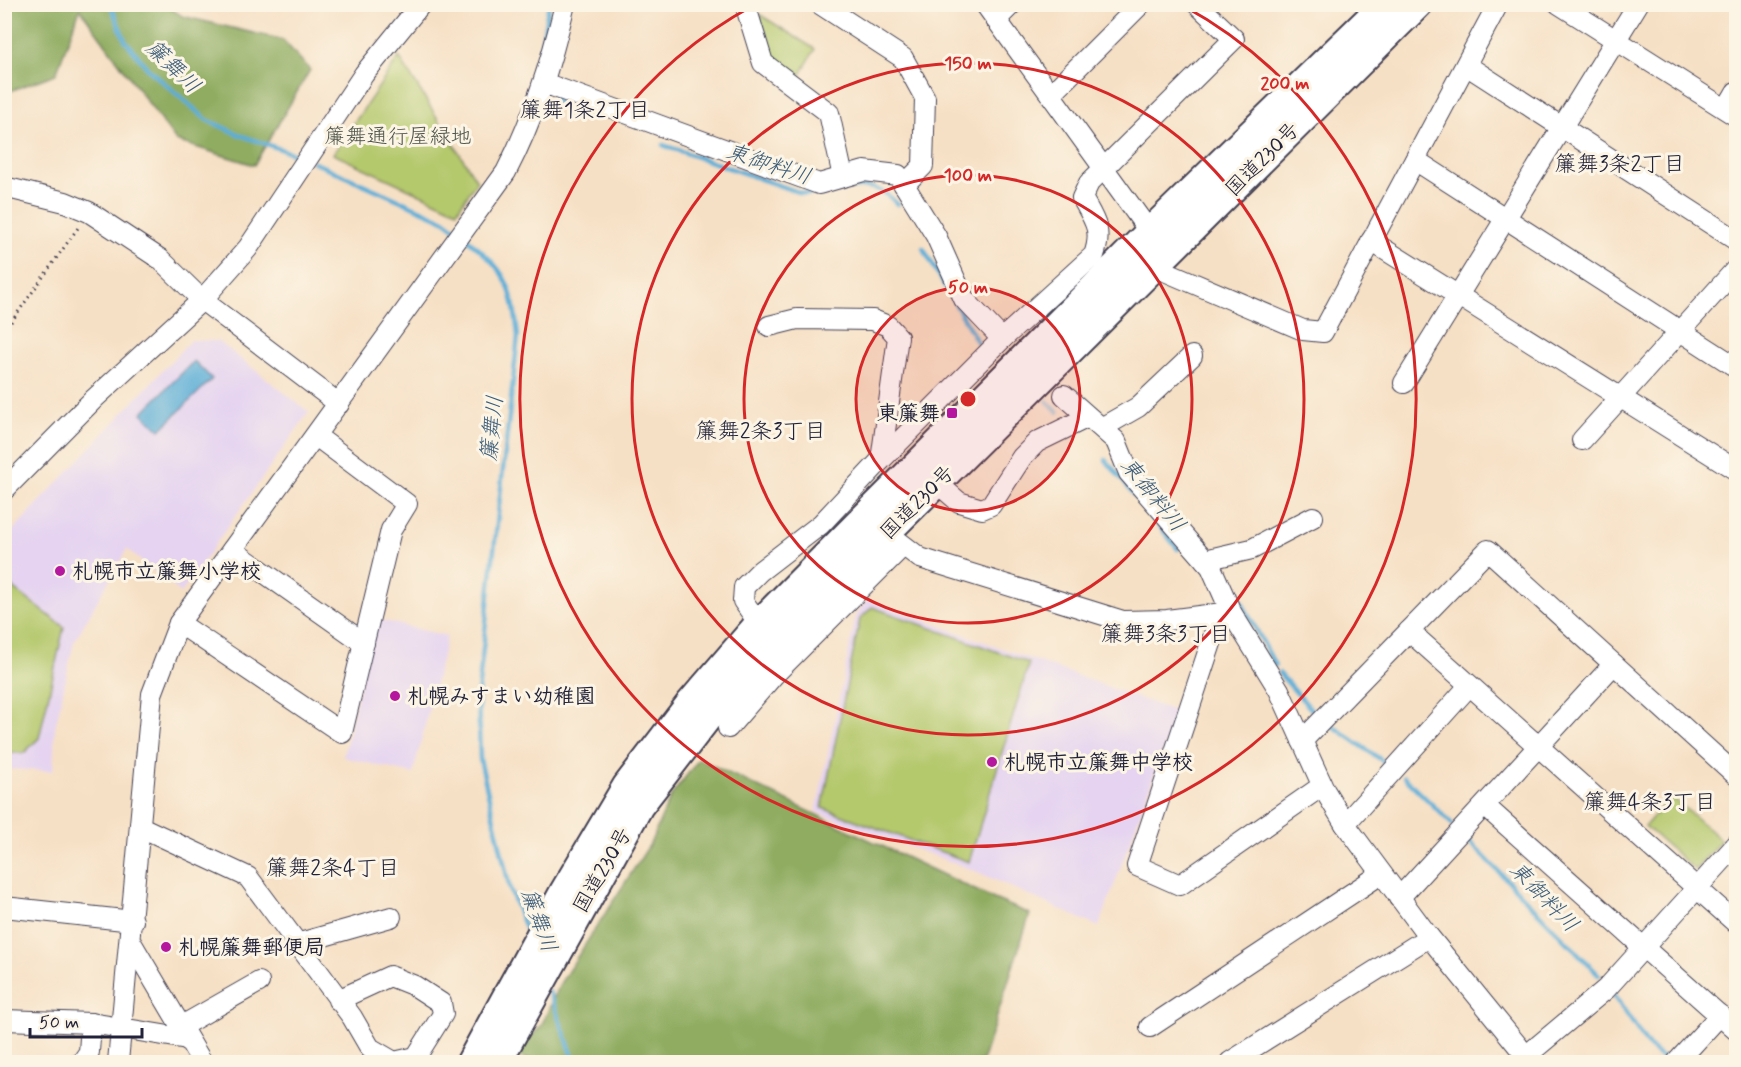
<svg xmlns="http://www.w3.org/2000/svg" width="1741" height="1067" font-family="Mynerve,'Klee One',sans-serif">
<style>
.built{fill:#e5d3f1}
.green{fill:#b4c86c;stroke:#6b7554;stroke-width:1.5}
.forest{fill:#8fac60;stroke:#58674e;stroke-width:1.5}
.water{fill:#5caed7;stroke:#3f6889;stroke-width:1.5}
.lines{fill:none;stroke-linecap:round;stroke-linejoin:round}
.stream{stroke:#5caed7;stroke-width:4.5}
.minor-casing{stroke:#423e50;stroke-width:22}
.highway-casing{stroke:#423e50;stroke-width:32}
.path{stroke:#423e50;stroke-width:3;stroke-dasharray:1.5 4.5;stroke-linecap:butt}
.minor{stroke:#fff;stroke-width:20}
.highway{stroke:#fff;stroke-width:28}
.ring{fill:none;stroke:#d62828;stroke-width:3}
.poi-dot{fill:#b5179e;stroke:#fcf5e5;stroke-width:2}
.labels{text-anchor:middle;stroke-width:6;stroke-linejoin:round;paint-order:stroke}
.park-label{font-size:21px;fill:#4e544a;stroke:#fcf5e5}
.street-label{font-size:21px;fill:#22223b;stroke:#fcf5e5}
.poi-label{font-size:21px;font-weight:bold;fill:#22223b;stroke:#fcf5e5;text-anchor:start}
.water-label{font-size:22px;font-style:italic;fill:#395a79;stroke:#fcf5e5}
.neighbourhood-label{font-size:22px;fill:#22223b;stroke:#fcf5e5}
.centre{fill:#d62828;stroke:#fcf5e5;stroke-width:3}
.ring-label{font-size:18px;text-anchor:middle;font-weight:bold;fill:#d62828;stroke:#fcf5e5;stroke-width:6;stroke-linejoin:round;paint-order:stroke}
</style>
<rect width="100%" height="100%" fill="#fcf5e5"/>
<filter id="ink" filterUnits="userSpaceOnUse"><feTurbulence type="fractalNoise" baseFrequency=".0167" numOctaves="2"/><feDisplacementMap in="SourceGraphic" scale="12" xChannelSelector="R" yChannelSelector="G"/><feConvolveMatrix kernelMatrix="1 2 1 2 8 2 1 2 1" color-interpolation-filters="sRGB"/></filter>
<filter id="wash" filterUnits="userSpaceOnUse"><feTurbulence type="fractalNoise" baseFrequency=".008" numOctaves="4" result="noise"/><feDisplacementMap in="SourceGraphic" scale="24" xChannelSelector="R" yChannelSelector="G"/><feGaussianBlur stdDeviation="1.35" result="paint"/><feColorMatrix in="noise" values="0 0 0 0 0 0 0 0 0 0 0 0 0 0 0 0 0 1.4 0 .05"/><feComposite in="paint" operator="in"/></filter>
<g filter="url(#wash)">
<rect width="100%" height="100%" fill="#f6e0c5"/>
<g class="built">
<polygon points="191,340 218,341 309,412 181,593 127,549 74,642 55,728 53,771 5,769 5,539"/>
<polygon points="868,600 1177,712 1099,927 973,870 816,812 856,615"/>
<polygon points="376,619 447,636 413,774 343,757"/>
</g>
<g class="green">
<polygon points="759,14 815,49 800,76 775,58"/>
<polygon points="399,57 477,181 457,211 333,154"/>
<polygon points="4,581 64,627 39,738 24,753 5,753"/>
<polygon points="872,607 1029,663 969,862 822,808 860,619"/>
<polygon points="1671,796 1721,840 1695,870 1645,826"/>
</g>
<g class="forest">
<polygon points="5,4 166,5 182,16 283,40 310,70 254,165 176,141 80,9 56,74 5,93"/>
<polygon points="699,759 994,899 1030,914 982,1062 543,1062 513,1056 541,1026 561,982 650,844 671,796"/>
</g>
<polygon class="water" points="194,361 212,379 160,430 142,413"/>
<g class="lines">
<g class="stream">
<polyline points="110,4 125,40 148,69 207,120 240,135 303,157"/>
<polyline points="542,66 539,58 549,4"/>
<polyline points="553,93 556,101 583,116"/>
<path d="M663,145l138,48c40,6 65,-24 96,11"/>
<polyline points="313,162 444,220 457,230"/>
<path d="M465,237c42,35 47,46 53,99l-40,357 2,66 30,130 18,47"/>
<polyline points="923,248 978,343"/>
<polyline points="1047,401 1058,412"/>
<polyline points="1106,460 1178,549"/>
<polyline points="1222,571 1228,576 1275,665"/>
<polyline points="1279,673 1311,709"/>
<polyline points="1330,724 1387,764"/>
<polyline points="1404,777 1452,824"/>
<polyline points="1467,839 1599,975"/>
<polyline points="549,992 575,1062"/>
<polyline points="1614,995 1649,1047 1665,1060"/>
</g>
</g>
</g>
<g filter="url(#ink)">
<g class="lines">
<defs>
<g id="minor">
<polyline points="745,4 763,63 829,113 843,177"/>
<polyline points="820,4 903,58 925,98 923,166 904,185"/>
<polyline points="985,4 1157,242"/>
<polyline points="1559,4 1736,116"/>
<polyline points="996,20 1012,4"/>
<polyline points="1466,65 1736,240"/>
<polyline points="544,83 819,184 864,171 898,175 936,236 964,299 1002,339"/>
<polyline points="1051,94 1141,4"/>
<polyline points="1726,109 1736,92"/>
<polyline points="1415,160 1736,367"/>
<polyline points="4,187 65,202 89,212 160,259 202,300 339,404"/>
<polyline points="1371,241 1736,470"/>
<polyline points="1153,266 1303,330 1323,332 1498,4"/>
<polyline points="769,326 797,319 873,320 888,326 898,337 881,460"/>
<polyline points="1404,383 1638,4"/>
<polyline points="1064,395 1116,441 1129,473 1211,567 1231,612 1279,690 1325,791 1345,824 1426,933 1531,1062"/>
<polyline points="1103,427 1138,407 1192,356"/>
<polyline points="1582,440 1736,269"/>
<polyline points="930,473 937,483 959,502 982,509 991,505 1022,457 1037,442 1088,417"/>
<polyline points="4,490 95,398 202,300 248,248 364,74 421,4"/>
<polyline points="877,525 920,558 1123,621 1167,620 1231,612"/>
<polyline points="232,550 364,643"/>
<polyline points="1205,560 1252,549 1313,517"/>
<polyline points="1221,613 1137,866 1180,885 1322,786"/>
<polyline points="179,623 342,733 391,530 407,504 316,436"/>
<polyline points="1409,631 1736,923"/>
<path d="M765,632l-22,-31 1,-14 16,-16 61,-47 60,-64 121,-121 92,-84c9,-25 0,-35 -12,-57l7,-15 145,-144 -37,-35"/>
<polyline points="728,728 773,676 903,546"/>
<polyline points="1302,741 1488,550 1736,775"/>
<polyline points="1485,806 1736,1030"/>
<polyline points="1345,824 1469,686"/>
<polyline points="141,827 248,877 352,1017 370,1048 394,1062 416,1057 443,1014 441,1003 415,986 390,976 338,1000"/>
<polyline points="1399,898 1614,664"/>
<polyline points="4,907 133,921"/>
<polyline points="131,942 202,1062"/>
<polyline points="296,944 391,917"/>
<polyline points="4,1020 91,1023 187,1039"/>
<polyline points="180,1027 259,982"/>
<polyline points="1150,1027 1381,874"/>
<polyline points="1526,1056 1606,989 1736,845"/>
<polyline points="82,1062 89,1052 91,1023"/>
<path d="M118,1062l34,-368 27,-71 327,-451c28,-54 45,-109 59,-168"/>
<polyline points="1230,1062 1429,937"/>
<polyline points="1677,1062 1720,1015"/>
</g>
<g id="highway">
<polyline points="471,1062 564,892 627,786 690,704 759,624 867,515 1150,232 1385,4"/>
<polyline points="497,1062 639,806 707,718 775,643 1418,4"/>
</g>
</defs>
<use href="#minor" class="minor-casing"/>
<use href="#highway" class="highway-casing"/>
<polyline class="path" points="4,332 80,225"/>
<use href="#minor" class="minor"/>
<use href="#highway" class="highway"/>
</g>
</g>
<circle cx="968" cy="399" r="112" fill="#d62828" fill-opacity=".12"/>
<g class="ring">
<circle cx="968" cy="399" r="112"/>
<circle cx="968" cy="399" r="224"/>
<circle cx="968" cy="399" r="336"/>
<path d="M1182 5A448 448 0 1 1 754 5"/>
</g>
<g class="poi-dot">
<rect x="946" y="407" width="12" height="12" rx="3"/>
<circle cx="60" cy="571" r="6"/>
<circle cx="395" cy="696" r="6"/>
<circle cx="992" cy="762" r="6"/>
<circle cx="166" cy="947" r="6"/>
</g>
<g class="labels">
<g class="park-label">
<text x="398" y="143">簾舞通行屋緑地</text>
</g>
<g class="street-label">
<text transform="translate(1262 159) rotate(-45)" y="7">国道230号</text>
<text transform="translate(917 502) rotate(-45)" y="7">国道230号</text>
<text transform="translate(602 870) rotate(-60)" y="7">国道230号</text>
</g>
<g class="poi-label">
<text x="940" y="420" text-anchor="end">東簾舞</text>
<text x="72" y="578">札幌市立簾舞小学校</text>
<text x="407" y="703">札幌みすまい幼稚園</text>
<text x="1004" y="769">札幌市立簾舞中学校</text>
<text x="178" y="954">札幌簾舞郵便局</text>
</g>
<g class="water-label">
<text transform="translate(174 66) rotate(44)" y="8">簾舞川</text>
<text transform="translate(769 163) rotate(18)" y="8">東御料川</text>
<text transform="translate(491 428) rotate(-84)" y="8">簾舞川</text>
<text transform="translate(1154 494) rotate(51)" y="8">東御料川</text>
<text transform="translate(1545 896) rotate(46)" y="8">東御料川</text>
<text transform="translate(540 920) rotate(70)" y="8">簾舞川</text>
</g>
<g class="neighbourhood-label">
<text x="585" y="117">簾舞1条2丁目</text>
<text x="1620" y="171">簾舞3条2丁目</text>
<text x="761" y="438">簾舞2条3丁目</text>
<text x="1166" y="641">簾舞3条3丁目</text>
<text x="1650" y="809">簾舞4条3丁目</text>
<text x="333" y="875">簾舞2条4丁目</text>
</g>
</g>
<circle cx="968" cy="399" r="9" class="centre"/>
<g class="ring-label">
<text x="968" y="69">150 m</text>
<text x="1285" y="89">200 m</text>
<text x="968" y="181">100 m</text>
<text x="968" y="293">50 m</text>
</g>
<rect width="1741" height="1067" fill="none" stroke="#fcf5e5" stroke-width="24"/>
<path d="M30 1028v9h112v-9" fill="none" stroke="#22223b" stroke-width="3"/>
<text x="39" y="1028" font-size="18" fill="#22223b" stroke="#fcf5e5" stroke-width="4.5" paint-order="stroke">50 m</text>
</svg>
